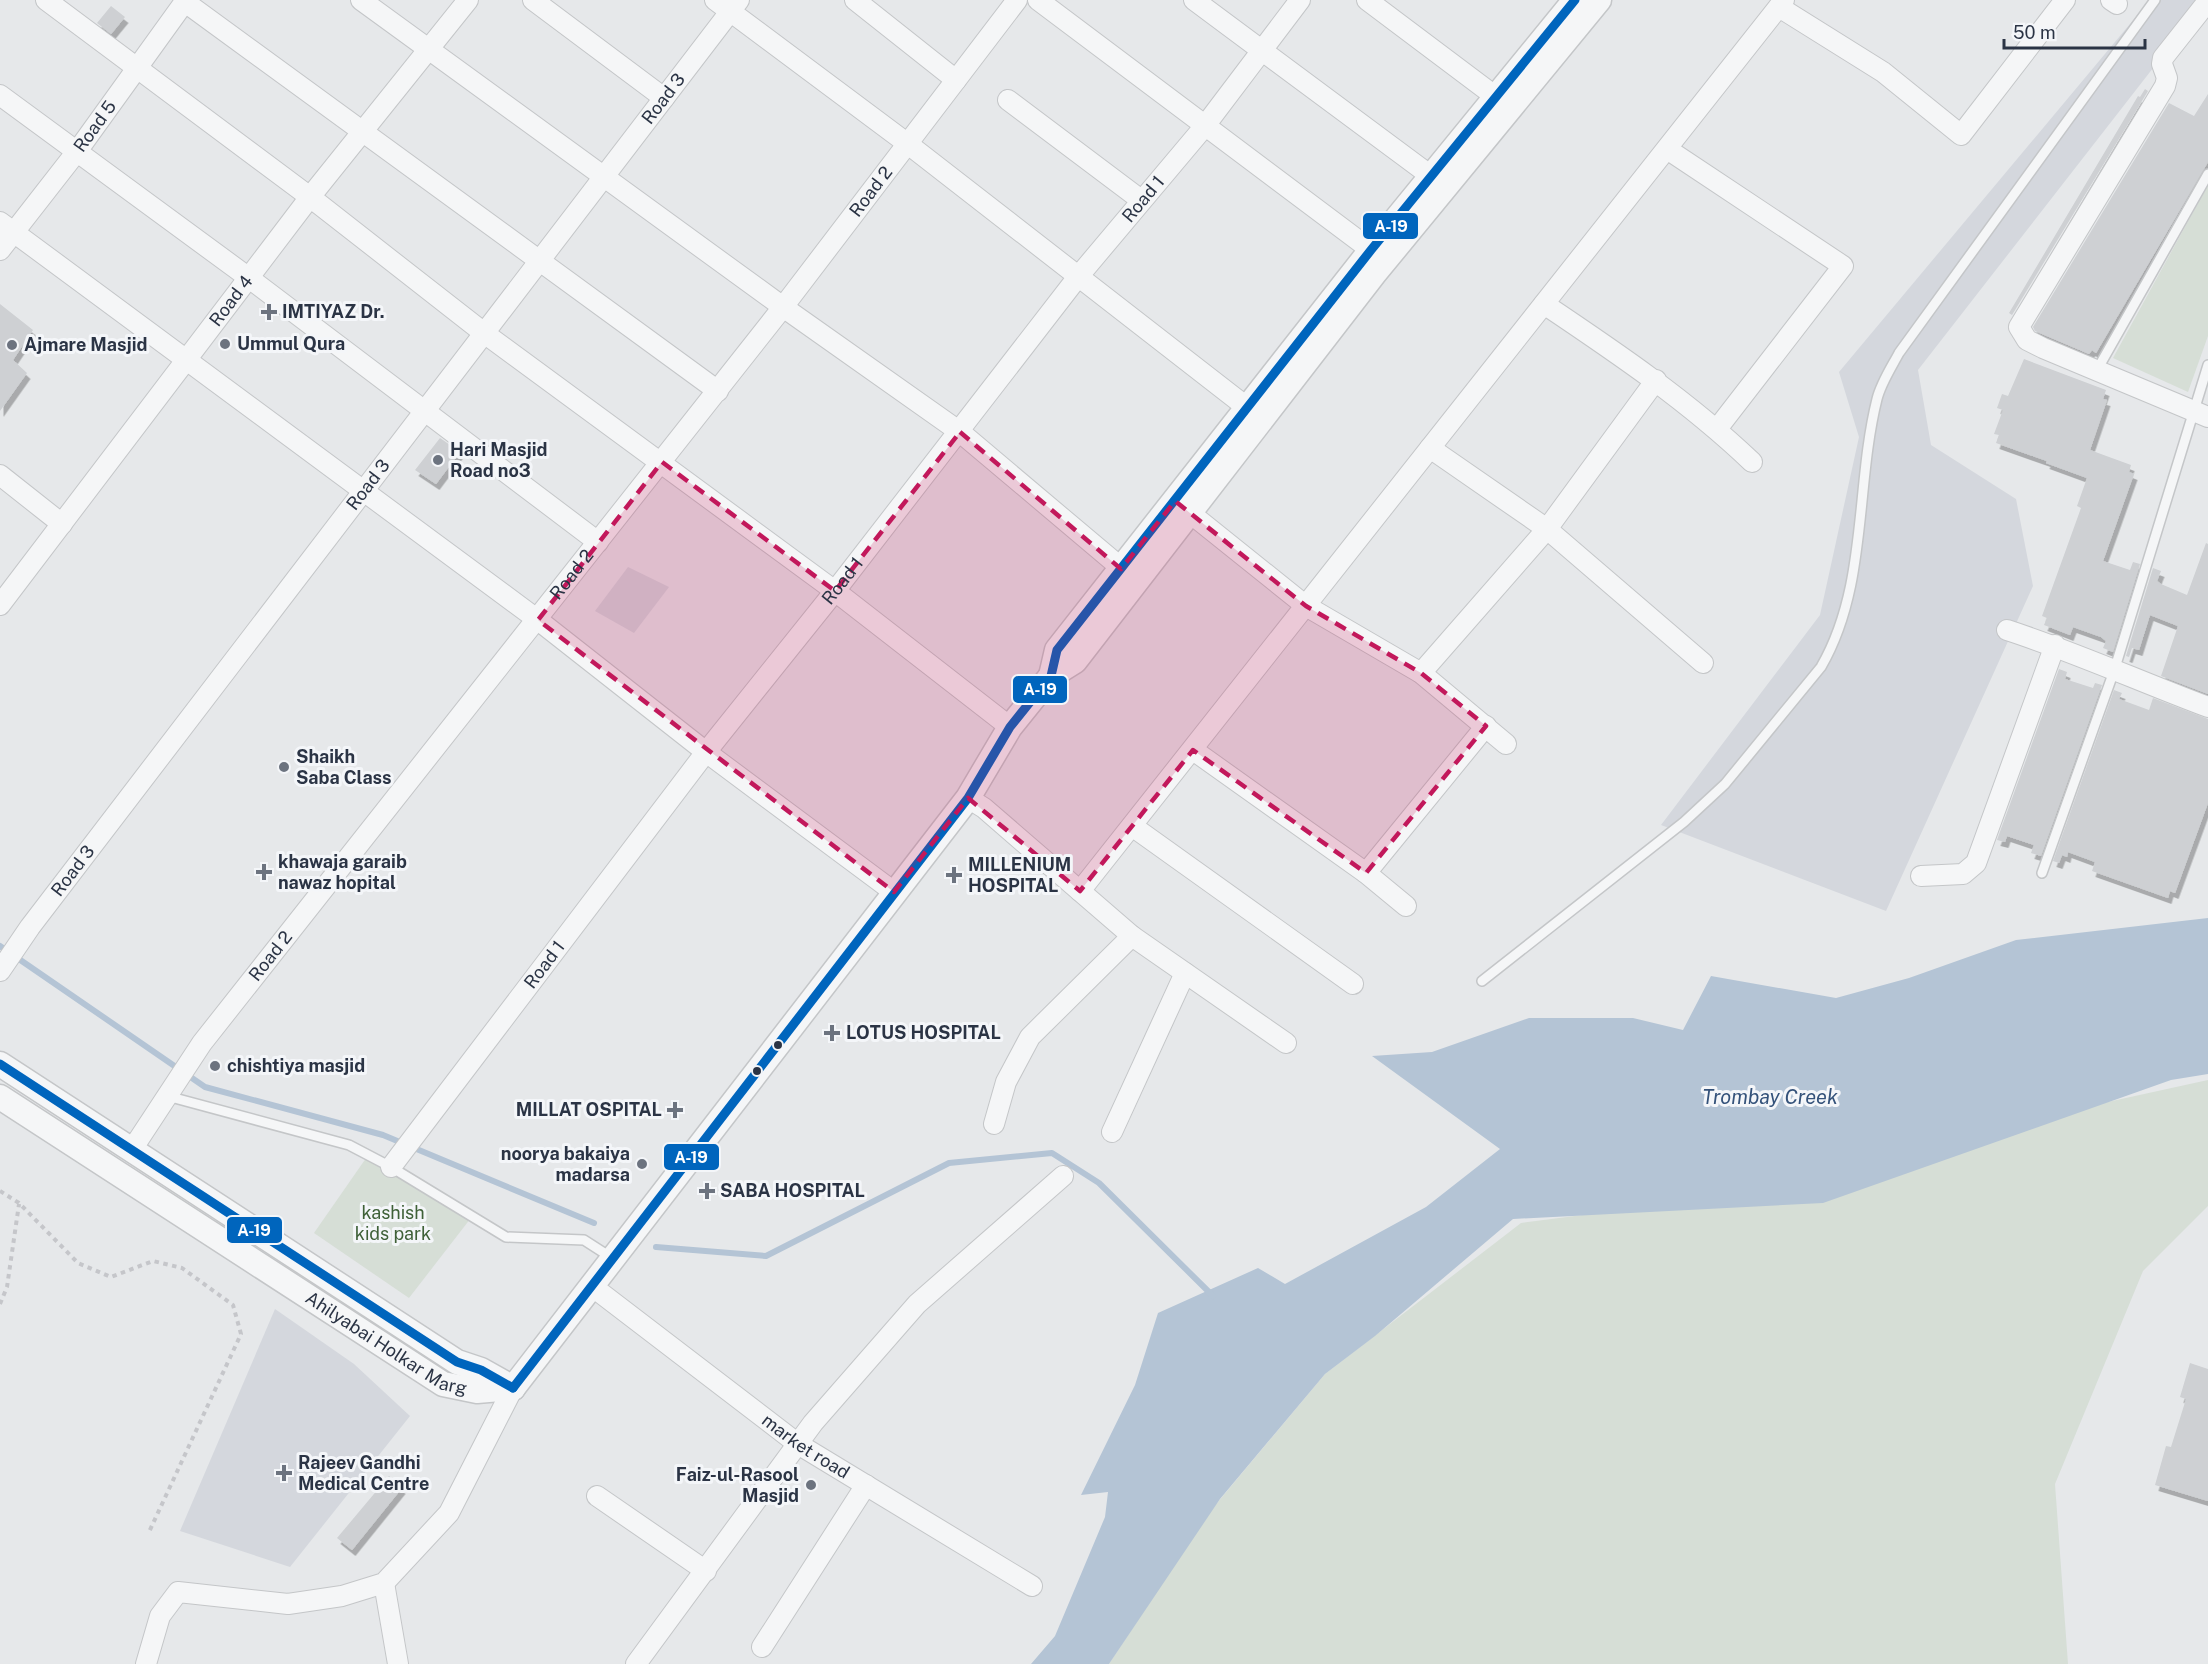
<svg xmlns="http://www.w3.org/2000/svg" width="2208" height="1664" font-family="'Public Sans',sans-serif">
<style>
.built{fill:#d4d7dd}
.green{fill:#d6ded6}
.water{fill:#b4c4d5}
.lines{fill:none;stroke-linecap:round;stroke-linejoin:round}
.stream{stroke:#b4c4d5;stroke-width:6}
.building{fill:#ced0d3;filter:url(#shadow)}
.service-casing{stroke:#c4c6c8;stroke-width:12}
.minor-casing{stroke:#c4c6c8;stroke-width:22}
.tertiary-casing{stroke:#c4c6c8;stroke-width:27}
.path{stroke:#c5c6ca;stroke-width:4;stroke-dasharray:4.5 4.5;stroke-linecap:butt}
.service{stroke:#f5f6f7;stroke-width:9}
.minor{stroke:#f5f6f7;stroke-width:20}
.tertiary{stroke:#f5f6f7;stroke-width:24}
.bus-1-casing{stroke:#f4f6f9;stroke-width:14}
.bus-1{stroke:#0065bd;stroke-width:9}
.marked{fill:#c2185b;fill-opacity:0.2;stroke:#c2185b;stroke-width:4.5;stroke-dasharray:12 8;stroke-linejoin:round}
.poi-dot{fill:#6c737f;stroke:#f4f6f9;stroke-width:2}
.bus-dot{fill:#2b3445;stroke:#f4f6f9;stroke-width:2}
.labels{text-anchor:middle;stroke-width:6;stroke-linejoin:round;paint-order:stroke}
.street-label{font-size:18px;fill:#2b3445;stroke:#f4f6f9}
.poi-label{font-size:18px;font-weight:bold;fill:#2b3445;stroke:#f4f6f9;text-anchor:start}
.park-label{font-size:18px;fill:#3f6138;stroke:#f4f6f9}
.water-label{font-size:20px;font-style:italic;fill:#34527a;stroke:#f4f6f9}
.line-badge{stroke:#f4f6f9;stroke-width:2}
.badge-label{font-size:16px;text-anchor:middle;font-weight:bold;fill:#fff}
</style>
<defs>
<filter id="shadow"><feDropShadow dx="3.5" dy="6" stdDeviation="0" flood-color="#0004"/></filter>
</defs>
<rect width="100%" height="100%" fill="#e6e8ea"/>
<g class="built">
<polygon points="2150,0 2206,0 1918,370 1931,445 2016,499 2033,586 1886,911 1661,825 1820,615 1859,437 1839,372"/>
<polygon points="628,567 669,587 634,633 595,611"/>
<polygon points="275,1309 354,1364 410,1416 290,1567 180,1531"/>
</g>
<g class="green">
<polygon points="2208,185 2208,336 2188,392 2113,358"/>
<polygon points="2208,1080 2208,1206 2143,1271 2055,1484 2068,1664 1109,1664 1207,1515 1325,1374 1521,1223 1824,1184 2071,1110"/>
<polygon points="371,1151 413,1174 474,1214 409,1298 314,1233"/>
</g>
<polygon class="water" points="2208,918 2208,1074 2171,1080 1823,1203 1513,1219 1375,1336 1325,1374 1220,1499 1109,1664 1031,1664 1055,1636 1105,1517 1108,1492 1081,1495 1135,1385 1158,1313 1258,1268 1285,1284 1426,1207 1500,1149 1372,1056 1432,1052 1529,1018 1633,1018 1683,1030 1711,976 1836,998 1909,978 2016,940"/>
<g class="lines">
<g class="stream">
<polyline points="0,946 205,1087 383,1135 594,1223"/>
<polyline points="656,1247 766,1256 949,1163 1052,1153 1099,1183 1213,1296"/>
</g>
</g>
<g class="building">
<polygon points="111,6 125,17 111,34 97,23"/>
<polygon points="2145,89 2148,91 2012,315 2009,313 2138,96 2140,97"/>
<polygon points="2208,94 2208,162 2096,353 2092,350 2089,354 2035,331 2033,327 2169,103 2194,116"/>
<polygon points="0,304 33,330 13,360 27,373 0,411"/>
<polygon points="2024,359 2106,390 2103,399 2107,400 2090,450 2131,465 2129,472 2134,474 2103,561 2130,570 2133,562 2140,564 2113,652 2103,648 2106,641 2101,637 2073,627 2070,635 2044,625 2047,618 2042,616 2081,508 2077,506 2087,478 2046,463 2047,461 1996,443 1999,435 1994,434 2003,410 1997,408 2002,394 2008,396"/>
<polygon points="440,438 460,452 436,484 415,470"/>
<polygon points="2206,543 2208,544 2208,694 2161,676 2178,626 2150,615 2139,650 2132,648 2129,657 2126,656 2153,568 2161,571 2157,581 2161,584 2187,595"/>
<polygon points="2059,669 2067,672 2065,679 2093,688 2095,683 2102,685 2041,856 2031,853 2034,845 2007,836 2005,842 1997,840"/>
<polygon points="2114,690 2122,693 2119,699 2149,710 2153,698 2208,719 2208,803 2175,893 2170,891 2168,898 2092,871 2095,862 2068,852 2067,857 2062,855 2059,863 2053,861"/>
<polygon points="2190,1363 2208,1369 2208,1501 2155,1485 2166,1446 2171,1447 2186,1399 2180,1397"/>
<polygon points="389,1476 402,1488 352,1550 337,1538"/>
</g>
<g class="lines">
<defs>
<g id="service">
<polyline points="2097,370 2208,174"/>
<polyline points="2042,873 2114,671 2208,365"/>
<path d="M1482,981l202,-159 41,-38 96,-117c47,-81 34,-180 56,-268 4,-16 14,-31 22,-46l256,-353"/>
<polyline points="167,1096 349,1145 391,1167 506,1237 584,1240 612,1258"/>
</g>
<g id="minor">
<polyline points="46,0 310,197 484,333 835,591 1010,727"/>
<polyline points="361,0 783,307 960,432 1132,577"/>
<polyline points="533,0 664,98"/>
<polyline points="715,0 908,144 1258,416"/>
<polyline points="855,0 956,80"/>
<polyline points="1038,0 1371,250"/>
<polyline points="1194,0 1431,176"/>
<polyline points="1367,0 1508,106"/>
<polyline points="2111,0 2117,4"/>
<polyline points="2208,1 2163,58 2162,64 2167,78 2165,86 2019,327 2027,340 2043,348 2208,417"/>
<polyline points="185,2 718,391"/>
<polyline points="1779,7 1883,72 1961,135 2065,0"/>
<polyline points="0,95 249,278 598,542"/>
<polyline points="1008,100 1141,200"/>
<polyline points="1667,149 1843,266 1717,429"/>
<polyline points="0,222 538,620 706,752 894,892"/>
<path id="s1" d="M0,250l78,-100 108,-150"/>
<path d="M1544,304c73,49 144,97 208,158"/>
<polyline points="1430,448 1547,529 1703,663"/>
<polyline points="0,475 62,524"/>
<polyline points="1180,505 1306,606 1421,673 1506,744"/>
<path id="s2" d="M0,605l310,-408 158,-197"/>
<path d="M2007,630c68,22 134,52 201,77"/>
<polyline points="1421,673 1547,529 1656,380"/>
<polyline points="1193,750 1366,873 1406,906"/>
<polyline points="968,798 984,808 1132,936 1286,1043"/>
<polyline points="1132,826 1353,984"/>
<polyline points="1366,873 1486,726"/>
<polyline points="1921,876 1963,874 1976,863 2055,645"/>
<polyline points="1080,891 1784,0"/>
<path id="s3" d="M0,971l30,-44 709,-927"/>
<polyline points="994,1124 1006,1082 1030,1037 1132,936"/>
<polyline points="1112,1132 1185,973"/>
<path id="s4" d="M131,1151l71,-108 581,-736 234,-307"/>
<path id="s5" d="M391,1167l315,-415 129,-161 242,-313 127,-151 96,-127"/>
<path id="s6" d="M593,1287l205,157 234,142"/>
<polyline points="597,1496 706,1571"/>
<polyline points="384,1583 398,1664"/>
<polyline points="762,1647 866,1485"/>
<polyline points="146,1664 160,1616 178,1592 288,1604 342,1596 384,1583 449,1513 513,1388"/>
<polyline points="636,1664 813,1423 917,1304 1063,1176"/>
</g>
<g id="tertiary">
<polyline points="1051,676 1057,650 1371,250 1575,0"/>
<polyline points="0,1064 457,1362 481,1370 513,1388"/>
<path id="s7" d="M0,1097l443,287 34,7 36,-3"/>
<polyline points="513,1388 968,798 1010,727 1051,676 1075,661 1374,274 1599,0"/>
</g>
</defs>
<use href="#service" class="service-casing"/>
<use href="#minor" class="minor-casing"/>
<use href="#tertiary" class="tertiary-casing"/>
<g class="path">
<polyline points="0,1191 19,1203 78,1263 111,1277 153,1261 182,1268 233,1305 241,1334 149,1532"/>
<polyline points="0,1304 7,1287 19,1204"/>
</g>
<use href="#service" class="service"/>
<use href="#minor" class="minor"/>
<use href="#tertiary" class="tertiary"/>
<defs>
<g id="bus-1">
<polyline points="0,1064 457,1362 481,1370 513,1388"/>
<polyline points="513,1388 968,798 1010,727 1051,676 1057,650 1371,250 1575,0"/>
</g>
</defs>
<use href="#bus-1" class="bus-1-casing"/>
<use href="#bus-1" class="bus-1"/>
</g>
<path class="marked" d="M960,432l161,137 54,-68 131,105 115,67 65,53 -120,147 -173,-123 -113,141 -112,-93 -74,94 -356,-272 124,-158 173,129z"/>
<g class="poi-dot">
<path d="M266 303h6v6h6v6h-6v6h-6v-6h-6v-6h6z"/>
<circle cx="225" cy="344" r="6"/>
<circle cx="12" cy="345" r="6"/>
<circle cx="438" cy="460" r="6"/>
<circle cx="284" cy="767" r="6"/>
<path d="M261 863h6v6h6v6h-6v6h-6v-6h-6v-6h6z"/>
<path d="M951 866h6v6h6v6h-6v6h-6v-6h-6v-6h6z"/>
<path d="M829 1024h6v6h6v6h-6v6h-6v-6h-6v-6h6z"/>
<circle cx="215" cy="1066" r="6"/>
<path d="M672 1101h6v6h6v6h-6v6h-6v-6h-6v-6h6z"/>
<circle cx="642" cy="1164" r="6"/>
<path d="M704 1182h6v6h6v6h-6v6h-6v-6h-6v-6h6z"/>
<path d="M281 1464h6v6h6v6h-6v6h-6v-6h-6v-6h6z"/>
<circle cx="811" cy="1485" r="6"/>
</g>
<g class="bus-dot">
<circle cx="778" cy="1045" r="5"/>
<circle cx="757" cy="1071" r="5"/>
</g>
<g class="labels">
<g class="street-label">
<text dy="6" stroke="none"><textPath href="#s3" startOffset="1096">Road 3</textPath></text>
<text dy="6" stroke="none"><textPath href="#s1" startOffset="156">Road 5</textPath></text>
<text dy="6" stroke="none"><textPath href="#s4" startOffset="1212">Road 2</textPath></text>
<text dy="6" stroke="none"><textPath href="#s5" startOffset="1226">Road 1</textPath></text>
<text dy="6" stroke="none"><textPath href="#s2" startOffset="382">Road 4</textPath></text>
<text dy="6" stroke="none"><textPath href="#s3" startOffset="610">Road 3</textPath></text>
<text dy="6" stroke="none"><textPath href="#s4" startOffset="726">Road 2</textPath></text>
<text dy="6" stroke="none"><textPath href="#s5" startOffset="740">Road 1</textPath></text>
<text dy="6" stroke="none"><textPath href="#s3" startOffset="124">Road 3</textPath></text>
<text dy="6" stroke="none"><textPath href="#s4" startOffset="240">Road 2</textPath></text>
<text dy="6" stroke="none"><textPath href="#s5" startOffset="254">Road 1</textPath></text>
<text dy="6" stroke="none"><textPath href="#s7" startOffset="459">Ahilyabai Holkar Marg</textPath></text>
<text dy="6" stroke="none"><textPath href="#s6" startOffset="266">market road</textPath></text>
</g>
<g class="poi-label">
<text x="282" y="318">IMTIYAZ Dr.</text>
<text x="237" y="350">Ummul Qura</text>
<text x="24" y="351">Ajmare Masjid</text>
<text x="450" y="456">Hari Masjid<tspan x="450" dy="21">Road no3</tspan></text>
<text x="296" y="763">Shaikh<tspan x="296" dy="21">Saba Class</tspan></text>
<text x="278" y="868">khawaja garaib<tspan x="278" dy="21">nawaz hopital</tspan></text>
<text x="968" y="871">MILLENIUM<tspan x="968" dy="21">HOSPITAL</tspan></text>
<text x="846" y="1039">LOTUS HOSPITAL</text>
<text x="227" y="1072">chishtiya masjid</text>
<text x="662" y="1116" text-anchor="end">MILLAT OSPITAL</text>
<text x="630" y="1160" text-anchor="end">noorya bakaiya<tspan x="630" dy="21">madarsa</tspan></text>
<text x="720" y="1197">SABA HOSPITAL</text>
<text x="298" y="1469">Rajeev Gandhi<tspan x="298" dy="21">Medical Centre</tspan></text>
<text x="799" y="1481" text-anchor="end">Faiz-ul-Rasool<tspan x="799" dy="21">Masjid</tspan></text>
</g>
<g class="park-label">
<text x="393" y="1219">kashish<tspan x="393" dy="21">kids park</tspan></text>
</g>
<g class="water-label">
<text x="1770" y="1104">Trombay Creek</text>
</g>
</g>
<g class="line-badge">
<rect x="1362" y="212" width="57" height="28" rx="6" fill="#0065bd"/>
<rect x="1012" y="675" width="56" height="29" rx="6" fill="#0065bd"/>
<rect x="663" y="1143" width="57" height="28" rx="6" fill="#0065bd"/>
<rect x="226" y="1216" width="57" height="28" rx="6" fill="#0065bd"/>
</g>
<g class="badge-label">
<text x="1391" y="232">A-19</text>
<text x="1040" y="695">A-19</text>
<text x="691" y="1163">A-19</text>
<text x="254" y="1236">A-19</text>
</g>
<path d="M2004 39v9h141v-9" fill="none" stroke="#2b3445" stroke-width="3"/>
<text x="2013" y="39" font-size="18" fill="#2b3445" stroke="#f4f6f9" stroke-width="4.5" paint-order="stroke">50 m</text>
</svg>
